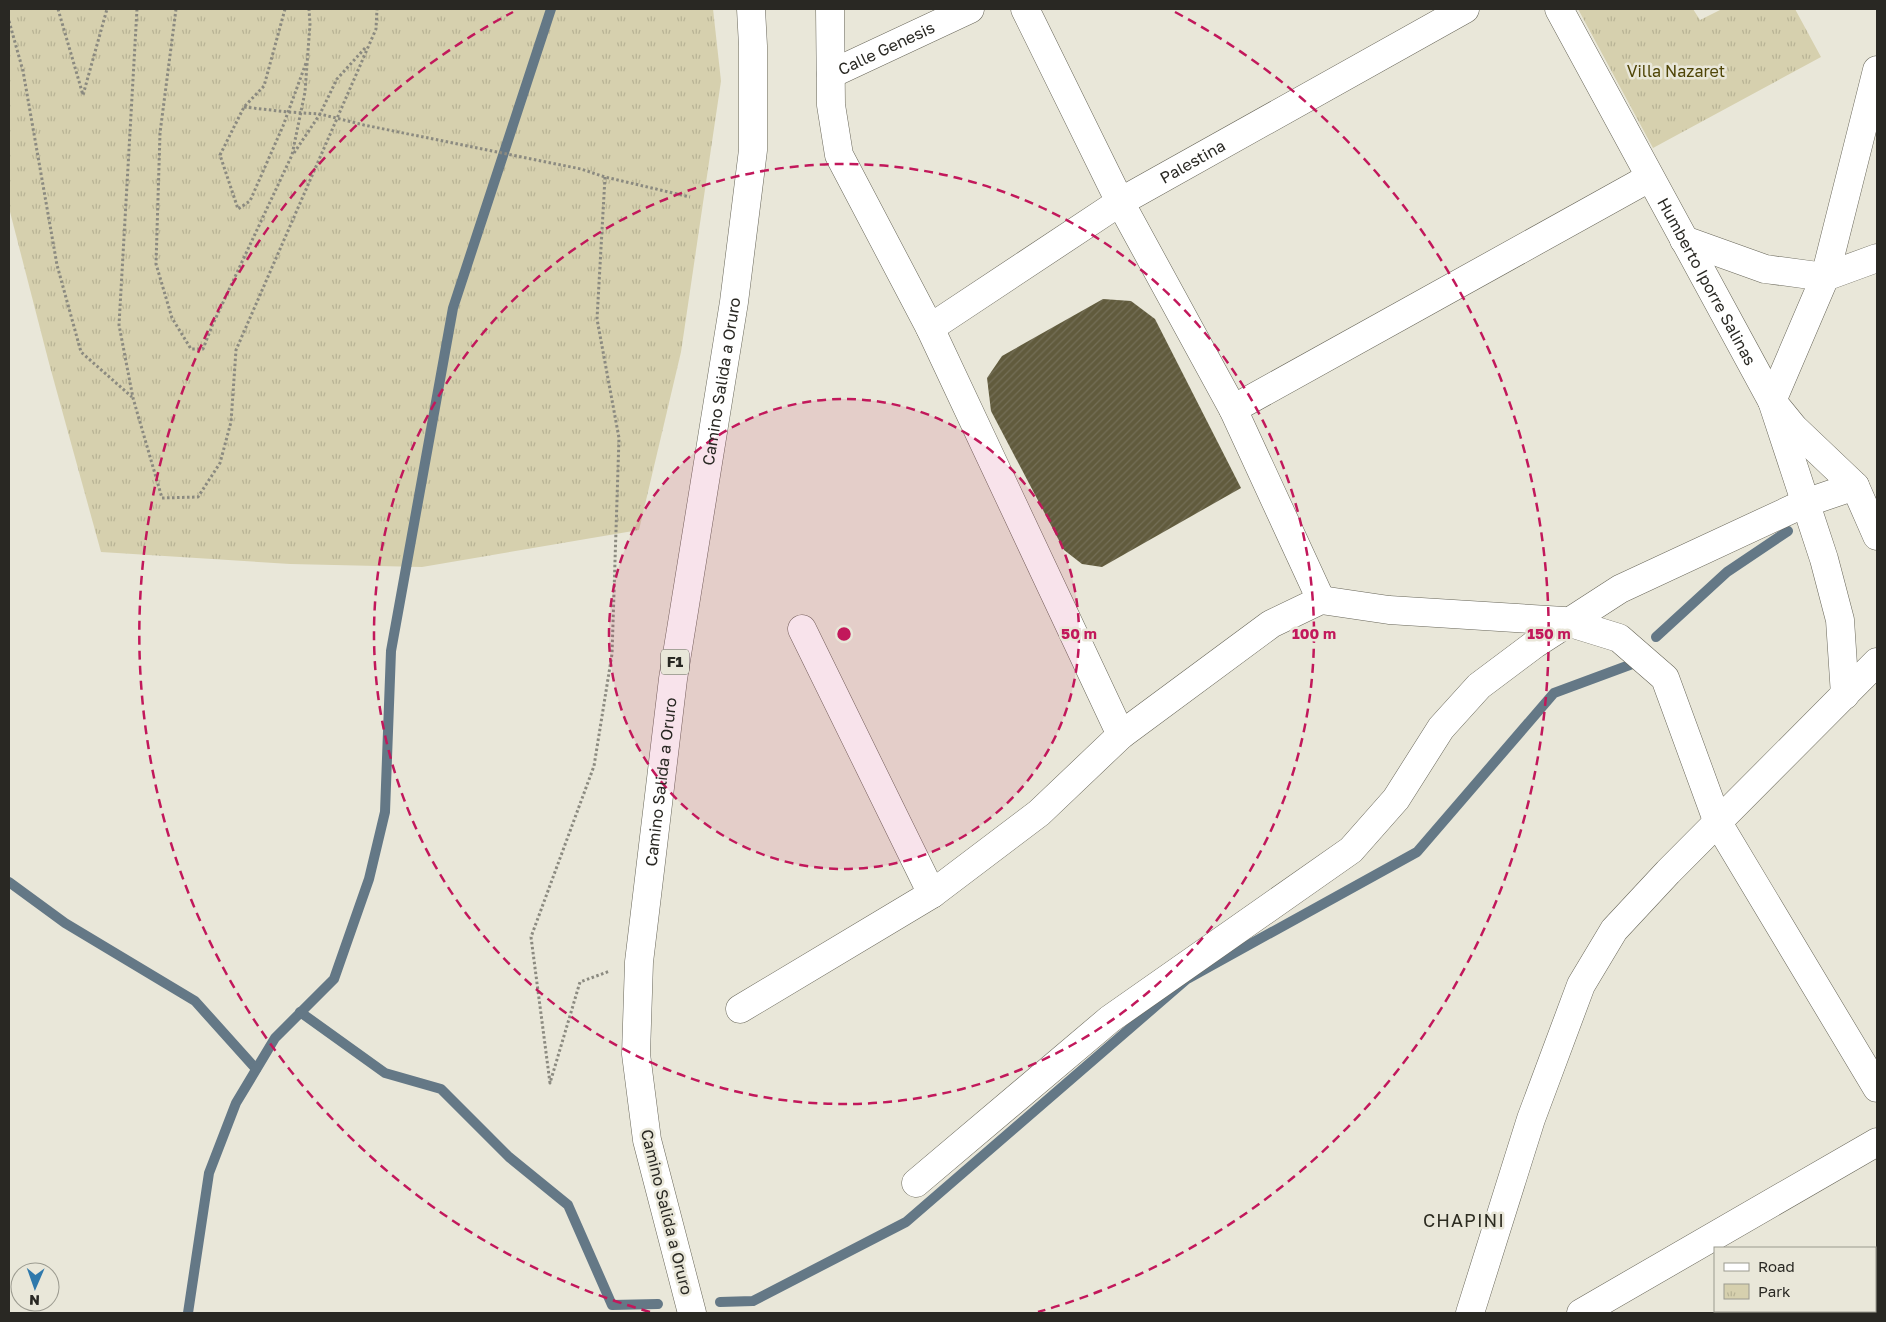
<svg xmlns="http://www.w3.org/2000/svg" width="1886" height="1322" font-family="'Golos Text',sans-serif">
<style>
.park{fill:url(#park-tufts)}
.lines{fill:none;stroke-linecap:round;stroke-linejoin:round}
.stream{stroke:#647886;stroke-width:10}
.building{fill:url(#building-hatch)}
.street-casing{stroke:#686659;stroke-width:29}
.highway-casing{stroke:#686659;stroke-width:29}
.path{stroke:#8b8a80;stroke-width:3;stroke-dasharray:2.5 2.5;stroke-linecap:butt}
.street{stroke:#fff;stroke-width:28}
.highway{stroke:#fff;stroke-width:28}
.ring{fill:none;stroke:#c2185b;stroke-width:2.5;stroke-dasharray:9 6}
.labels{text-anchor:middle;stroke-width:5;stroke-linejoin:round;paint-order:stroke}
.shield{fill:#e9e7d9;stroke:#63615a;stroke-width:1}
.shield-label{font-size:15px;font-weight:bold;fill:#292823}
.street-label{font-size:16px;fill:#292823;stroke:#e9e7d9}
.park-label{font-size:16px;fill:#4f4507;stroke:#e9e7d9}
.neighbourhood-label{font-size:18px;letter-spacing:1px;fill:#2d2c21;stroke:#e9e7d9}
.centre{fill:#c2185b;stroke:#e9e7d9;stroke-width:2.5}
.ring-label{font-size:15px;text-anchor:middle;font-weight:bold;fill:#c2185b;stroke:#e9e7d9;stroke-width:5;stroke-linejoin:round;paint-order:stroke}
</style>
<defs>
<pattern id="park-tufts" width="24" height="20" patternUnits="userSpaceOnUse" patternTransform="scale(1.25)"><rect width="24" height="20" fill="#d6d0ae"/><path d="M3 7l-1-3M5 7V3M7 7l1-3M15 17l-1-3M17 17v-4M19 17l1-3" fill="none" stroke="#b8b395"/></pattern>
<pattern id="building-hatch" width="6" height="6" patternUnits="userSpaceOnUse" patternTransform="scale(1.25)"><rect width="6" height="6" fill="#615b3d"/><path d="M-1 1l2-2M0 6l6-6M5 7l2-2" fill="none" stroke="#746f57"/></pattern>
</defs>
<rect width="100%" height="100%" fill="#e9e7d9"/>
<g class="park">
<polygon points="9,9 713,9 721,81 681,352 639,530 422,567 290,564 101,552 49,363 9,208"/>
<polygon points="1578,9 1693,9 1700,20 1722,9 1795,9 1821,57 1653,148"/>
</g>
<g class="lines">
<g class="stream">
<polyline points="1656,637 1727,572 1788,531"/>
<polyline points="9,882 65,923 195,1001 256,1069"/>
<polyline points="300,1012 385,1073 441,1089 509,1157 568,1205 612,1305 658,1304"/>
<polyline points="720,1302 753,1301 906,1222 1187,979 1417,852 1554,693 1635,663"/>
<polyline points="188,1313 209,1173 236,1103 275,1038 334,979 369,879 385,812 391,651 453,308 551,9"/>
</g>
</g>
<polygon class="building" points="1103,299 1131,301 1155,319 1241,488 1102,567 1082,564 1064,550 991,411 987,378 1002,356"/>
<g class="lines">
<defs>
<g id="street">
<polyline points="830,9 831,105 839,155 930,328 1121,735"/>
<polyline points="1025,9 1120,202 1233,409 1321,600"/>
<path id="s1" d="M1559,9l213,392 22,27 61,58 22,50"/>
<path id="s2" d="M831,74l139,-65"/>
<polyline points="1684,240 1765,269 1825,277 1877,258"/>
<path id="s3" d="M930,328l190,-126 345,-193"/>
<polyline points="1233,409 1649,178"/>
<polyline points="802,629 932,894"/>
<polyline points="1845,695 1840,620 1824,559 1772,401 1825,277 1877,70"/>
<polyline points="740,1009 932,894 1039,813 1121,735 1271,624 1321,600 1389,610 1564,621 1619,638 1665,678 1718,823 1877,1088"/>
<polyline points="916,1183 1110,1019 1351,850 1396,799 1441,728 1479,686 1535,644 1620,589 1805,503 1855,486"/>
<polyline points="1470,1313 1531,1119 1581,985 1614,930 1668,872 1877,662"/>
<polyline points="1581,1313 1877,1142"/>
</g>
<g id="highway">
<path id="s4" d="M692,1313l-45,-173 -11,-86 3,-92 34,-283 61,-377 19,-152v-104l-2,-37"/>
</g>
</defs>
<use href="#street" class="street-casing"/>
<use href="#highway" class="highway-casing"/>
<g class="path">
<polyline points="58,9 83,95 107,9"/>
<polyline points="137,9 119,325 133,398 162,498 198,497 220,463 231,422 236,350 376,29 377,9"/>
<polyline points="176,9 160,133 156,264 172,318 191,349 203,349 212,326 292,155 305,92 310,24 309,9"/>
<polyline points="285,9 264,86 244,107 220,155 238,209 250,201 283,126 306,63"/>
<polyline points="9,21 23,71 57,265 81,352 132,397"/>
<polyline points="244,107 288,112 320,114 364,125 581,169 605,177 690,197"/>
<polyline points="294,153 320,114 337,79 366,47"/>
<polyline points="605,177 597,319 619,438 612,654 594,766 531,937 550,1083 580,982 610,971"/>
</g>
<use href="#street" class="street"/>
<use href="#highway" class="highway"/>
</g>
<circle cx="844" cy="634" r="235" fill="#c2185b" fill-opacity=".12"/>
<g class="ring">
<circle cx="844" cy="634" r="235"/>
<circle cx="844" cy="634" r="470"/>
<path d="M650 1312A705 705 0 0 1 513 12M1175 12A705 705 0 0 1 1038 1312"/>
</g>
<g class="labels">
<rect class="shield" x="661" y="649.5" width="28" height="25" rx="4"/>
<g class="shield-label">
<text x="675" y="667">F1</text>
</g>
<g class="street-label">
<text dy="6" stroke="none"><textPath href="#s2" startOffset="61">Calle Genesis</textPath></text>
<text dy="6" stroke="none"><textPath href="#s3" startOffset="311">Palestina</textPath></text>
<text dy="6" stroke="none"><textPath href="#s1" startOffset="310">Humberto Iporre Salinas</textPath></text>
<text dy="6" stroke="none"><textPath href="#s4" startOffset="944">Camino Salida a Oruro</textPath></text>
<text dy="6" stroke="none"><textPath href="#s4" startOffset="539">Camino Salida a Oruro</textPath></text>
<text transform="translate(667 1212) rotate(76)" y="6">Camino Salida a Oruro</text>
</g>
<g class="park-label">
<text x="1676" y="77">Villa Nazaret</text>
</g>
<g class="neighbourhood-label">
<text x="1464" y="1227">CHAPINI</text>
</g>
</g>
<circle cx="844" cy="634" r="8" class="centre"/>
<g class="ring-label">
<text x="1079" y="639">50 m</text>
<text x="1314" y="639">100 m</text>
<text x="1549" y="639">150 m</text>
</g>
<rect width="1886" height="1322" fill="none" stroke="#292823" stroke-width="20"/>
<rect x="1714" y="1247" width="162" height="65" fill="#e9e7d9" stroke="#9c9b90"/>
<rect x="1724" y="1263" width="25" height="8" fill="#ffffff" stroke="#9c9b90"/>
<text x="1758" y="1272" font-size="15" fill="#292823">Road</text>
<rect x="1724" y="1284" width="25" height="15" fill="url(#park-tufts)" stroke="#9c9b90"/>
<text x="1758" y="1297" font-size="15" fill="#292823">Park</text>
<g transform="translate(35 1287) rotate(182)"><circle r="24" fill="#e9e7d9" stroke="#9c9b90"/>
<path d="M0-4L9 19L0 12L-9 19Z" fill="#2f79ac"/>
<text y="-8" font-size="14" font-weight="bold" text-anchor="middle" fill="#292823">N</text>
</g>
</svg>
